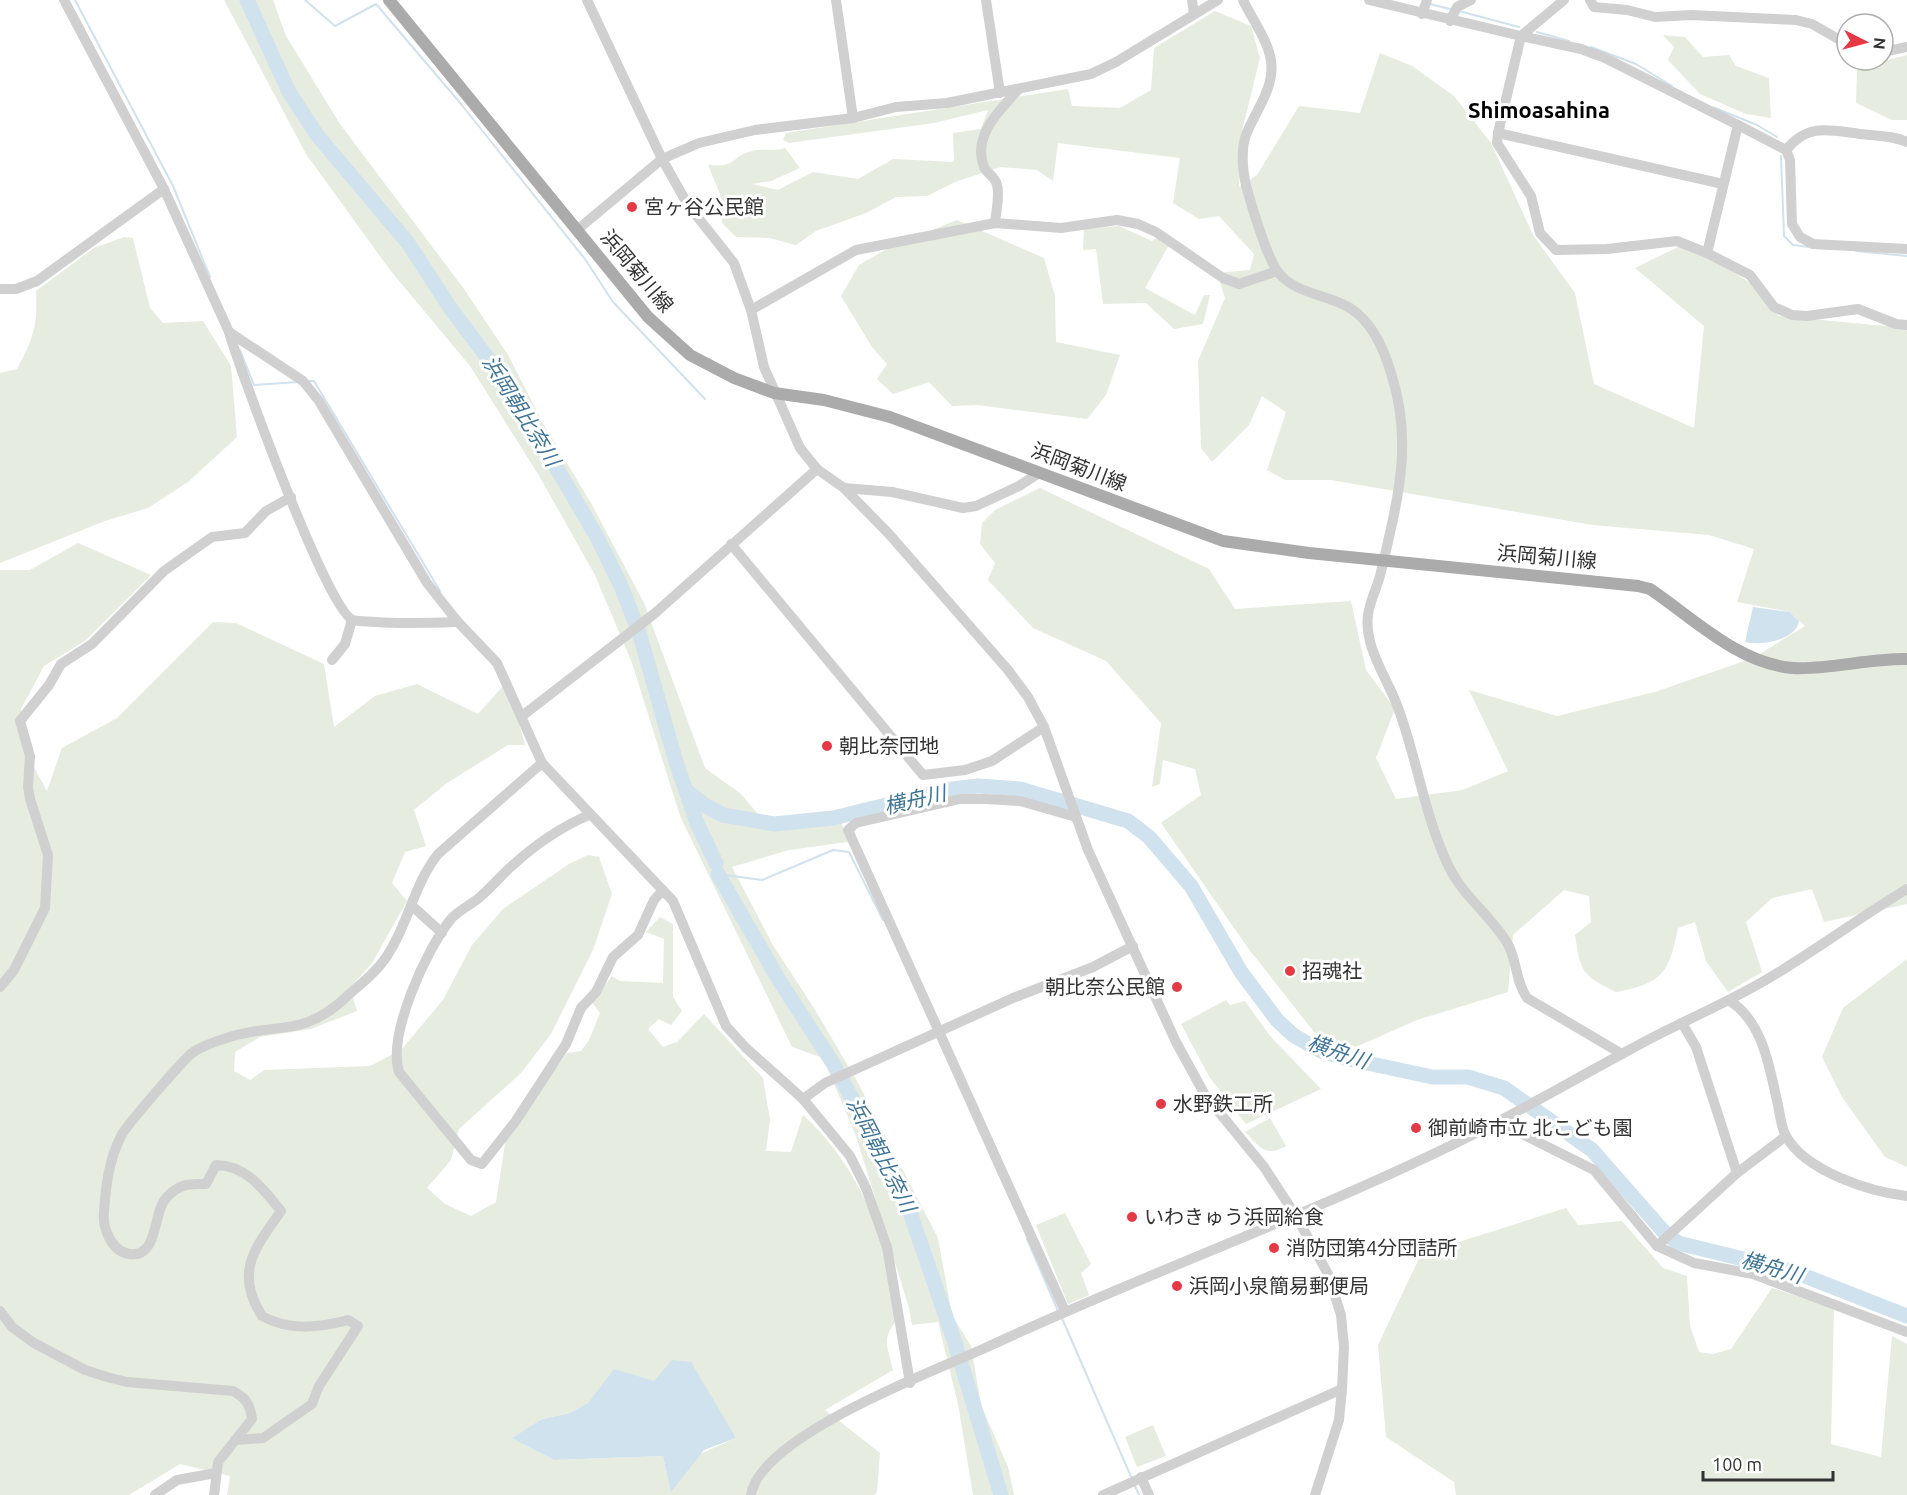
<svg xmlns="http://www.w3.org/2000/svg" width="1907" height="1495" font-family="Ubuntu,'Noto Sans JP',sans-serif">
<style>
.green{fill:#e6ecdf;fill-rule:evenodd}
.water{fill:#cfe2ee}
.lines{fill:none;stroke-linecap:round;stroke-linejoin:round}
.stream{stroke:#cfe2ee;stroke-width:2}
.river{stroke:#cfe2ee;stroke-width:15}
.minor{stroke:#d0d0d0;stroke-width:10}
.major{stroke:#ababab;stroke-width:12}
.poi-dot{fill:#e63946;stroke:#fff;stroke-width:2}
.labels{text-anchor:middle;stroke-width:6;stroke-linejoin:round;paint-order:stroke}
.poi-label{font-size:20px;fill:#333;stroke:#fff;text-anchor:start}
.street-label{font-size:20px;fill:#333;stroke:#fff}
.water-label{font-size:21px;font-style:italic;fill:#3f7597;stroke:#fff}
.quarter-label{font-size:22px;font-weight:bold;fill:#000;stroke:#fff}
</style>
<rect width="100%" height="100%" fill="#fff"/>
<g class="green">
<polygon points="224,0 273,0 286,36 340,124 464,289 508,355 544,425 591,503 644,603 705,768 741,794 763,820 841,821 848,842 789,850 732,867 774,947 814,1008 858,1083 938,1238 952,1315 971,1346 981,1405 1008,1467 1014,1495 973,1495 958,1404 938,1322 912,1325 909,1308 856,1136 823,1058 792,1047 680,816 632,663 595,575 538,474 470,366 390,270 306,154"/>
<path d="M1215,11l36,15 9,32 -19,77 -2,52 18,-12 42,-69 61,7 20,-60 32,13 42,30 37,47 42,92 42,58 19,91 100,44 10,-102 -69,-58 45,-22 41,18 32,21 25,31 129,12v576l-83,18 -12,-33 -40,9 -26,24 16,50 -34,20 -22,-31 -11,-39 -17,6c-9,44 -14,55 -62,64 -34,-17 -35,-19 -41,-57l16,-13 -2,-26 -25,-6 -51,45 -5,57 -91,28 -61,27 -42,-15 -66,-84 -87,-125 40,-28 -6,-26 -32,-9 -3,24 -8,3 9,-64 -55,-62 -73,-33 -45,-48 7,-17 -15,-19 2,-21 13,-13 45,-22 169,81 26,40 116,-8 15,69 29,39 -19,49 20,41 67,-9 45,-19 -39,-81 88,26 98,-24 98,-34 52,-32 -15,-14 -53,-10 17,-53 -45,-14 -116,-10 -262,-45h-46l-18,-10 19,-58 -24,-16 -13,29 -37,37 -11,-14 -3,-87 27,-63 -8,-25 33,-3 4,-16 -35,-38 -20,3 -26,-16 7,-45 -122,-15 -5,38 -16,-11 -36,-3 -46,15 -28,14 -31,1 -30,16 -50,18 -20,14 -27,-7 -33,-1 -14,-14 -2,-29 -12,-29c31,3 22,-9 44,-14 11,-3 21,1 33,-3l15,20 -29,13 -19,3 26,6 35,-18 45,7 35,-20 61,3 -1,-29 28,-4 7,-19 -54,13 -145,20 -6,-3 3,-7 282,-44 4,17 48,2 31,-18 3,-42z"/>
<polygon points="1663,35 1685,37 1703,57 1729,55 1736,66 1769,78 1771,118 1746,114 1700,94 1668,60 1674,47"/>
<polygon points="1907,55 1907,120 1892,120 1856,103 1857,68"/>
<polygon points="957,220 1044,258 1055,296 1056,342 1120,355 1106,395 1087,419 978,405 952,406 929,382 893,394 877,379 887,364 872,347 841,296 859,265 890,247"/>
<polygon points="1119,226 1152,241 1160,236 1170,243 1145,288 1195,315 1204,295 1210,295 1203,324 1174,329 1146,303 1103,304 1096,249 1083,250 1084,229"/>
<path d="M124,237l9,1 17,70 13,15 40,-2 28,45 6,71 -49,45 -40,26 -46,14 -102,41v-190l17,-4c16,-30 21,-43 19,-78l58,-43z"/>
<path d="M78,543l73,32 -66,66 -41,25 -23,43 4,42 22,40 15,-43 55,-30 96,-96 23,1 88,41 10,63 41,-31 42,-12 61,30 25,-28 14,29 8,30h-17l-61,38 -33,27 12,36 -21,6 -13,31 15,18 -35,62 -22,25 7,23 -46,18 -51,8 -25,15 -1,19 16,9 14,-10 106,-4 31,-16 42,-50 29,-55 31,-36 66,-45 19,-9 11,2 13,37 -19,56 -42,84 -30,39 -62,56 -8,31 -24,28 18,16 26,12 25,-14 10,-65 61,-84 14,-2 8,-11 11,-27 -8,-11 20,-26 8,5 43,2 1,-44 -18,-7 14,-15 13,7v73l9,14 -11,14 -12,-6 -11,10 15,18 14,-5 27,-28 59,64 7,42 -4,31 25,1 12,-37c54,48 84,124 96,194 1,10 -10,19 -12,29 -1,9 4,23 6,32l-68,40 55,43 -3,39 -3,3h-647l3,-19 -50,-12 -51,31h-129v-925h30zM614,1370l40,12 82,56 -36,16 -29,37 -8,-35 -109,4 -41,-22 29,-19 28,-6 18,-10z"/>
<polygon points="1907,959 1907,1167 1885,1157 1842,1097 1822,1057 1843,1008"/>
<polygon points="1226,1000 1230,1005 1245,1001 1270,1036 1321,1089 1246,1124 1210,1078 1181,1024"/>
<path d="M1270,1118l16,28c-22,12 -25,1 -41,-14z"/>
<polygon points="1566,1208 1578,1225 1622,1221 1663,1268 1687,1276 1690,1326 1699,1352 1713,1354 1731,1349 1772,1288 1834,1308 1831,1444 1881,1457 1892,1336 1907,1344 1907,1495 1456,1495 1454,1482 1386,1437 1378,1345 1421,1254"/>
<polygon points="1065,1213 1091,1264 1081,1273 1089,1295 1068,1304 1036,1225"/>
<polygon points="1153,1425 1166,1456 1137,1467 1125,1437"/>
</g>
<g class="water">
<path d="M1753,607l37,5 9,9c-3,19 -37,25 -54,21z"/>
<polygon points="672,1360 691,1362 736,1438 704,1450 671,1492 663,1456 554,1460 512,1438 542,1419 570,1413 588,1403 614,1369 654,1381"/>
</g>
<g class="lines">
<g class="stream">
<polyline points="75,0 173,186 210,277"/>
<polyline points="305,0 335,26 376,4 461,104 585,259 613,302 705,399"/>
<polyline points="1430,4 1450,9"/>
<polyline points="1459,11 1519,27"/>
<polyline points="1537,32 1569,41"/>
<polyline points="1591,47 1636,64 1672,86"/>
<polyline points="1715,108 1757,125 1777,137"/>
<polyline points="1781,156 1784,236 1793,245 1809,247"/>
<polyline points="1856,251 1907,256"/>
<polyline points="240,350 254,385 298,382"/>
<polyline points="309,381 314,381 440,591"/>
<polyline points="716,863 718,874 762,880 833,850 849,852 883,920"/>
<polyline points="1027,1239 1058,1311"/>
<polyline points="1061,1316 1132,1479"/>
<polyline points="1134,1484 1139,1495"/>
</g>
<g class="river">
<polyline points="247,0 289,92 317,135 408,243 451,309 508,385 597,537 621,586 639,632 676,762 697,823 716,863"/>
<polyline points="686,790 706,806 723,815 774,824 833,818 952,789 978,786 1020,789 1128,821 1149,837 1191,886 1241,972 1277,1020 1293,1035 1319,1050 1344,1058 1432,1077 1468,1077 1504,1088 1592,1150 1664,1232 1678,1243 1792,1271 1907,1316"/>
<polyline points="718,874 779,980 834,1065 904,1195 955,1343 1001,1495"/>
</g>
<g class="minor">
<polyline points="64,0 164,189 229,332 303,381 319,401 427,583 458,622 497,663 542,763 673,901 726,1026 746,1048 803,1099 850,1156 866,1188 887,1247 910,1383"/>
<polyline points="587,0 662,159 688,205 734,263 751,310 764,367 800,448 817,469 844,488 889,534 1008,670 1028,697 1044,727 1088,850 1176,1042 1205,1095 1264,1167 1296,1216 1328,1274 1341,1315 1344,1347 1342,1389 1339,1420 1315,1495"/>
<polyline points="836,0 853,118"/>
<polyline points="986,0 1000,93"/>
<polyline points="1192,0 1194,14"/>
<path d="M1243,0c9,19 25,40 28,61 4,27 -16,50 -25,74 -6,17 -3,43 3,61 5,17 18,59 27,73 15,25 52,25 74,39 22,14 34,41 41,65 23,71 6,129 -10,199 -3,14 -11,28 -13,43 -4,32 18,61 29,90 20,52 27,110 51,160 14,30 41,49 58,76 12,18 8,38 21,57l95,56"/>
<polyline points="1369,0 1521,36 1564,0"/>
<polyline points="1590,0 1594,7 1627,10 1655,17 1691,15 1796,20 1812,24 1847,44"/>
<polyline points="1422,14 1427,0"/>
<polyline points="1450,21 1457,7 1471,0"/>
<polyline points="1883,52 1907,47"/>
<polyline points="1498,133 1497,143 1531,196 1540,233 1556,250 1607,249 1677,241 1707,253"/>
<path d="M1786,150c22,-27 43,-20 74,-16 16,2 32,1 47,8"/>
<polyline points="1723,184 1498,133 1521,36 1581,49 1605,58 1738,125"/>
<path d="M995,223c1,-12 5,-27 2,-38 -2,-9 -10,-11 -13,-18 -12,-31 15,-56 34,-77"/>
<polyline points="577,230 662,159 699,143 755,130 853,118 896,107 947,103 1091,74 1116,62 1218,0"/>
<polyline points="1907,249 1813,244 1800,237 1792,224 1790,160 1786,150 1738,125 1707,253 1750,275 1774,307 1792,315 1807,316 1858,309 1896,324 1907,325"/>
<polyline points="0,289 16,289 37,281 164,189"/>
<polyline points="751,310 856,250 995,223 1061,228 1117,220 1138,224 1156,232 1223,278 1239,284 1277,271"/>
<path d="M229,332c11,38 99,280 124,288 7,2 16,1 23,2 28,2 54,1 82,0"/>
<polyline points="844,488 892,492 963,508 976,506 1019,486 1039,473"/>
<polyline points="731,544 923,775 965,770 992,761 1044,727"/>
<polyline points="332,660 345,644 352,620"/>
<polyline points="522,716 654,614 817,469"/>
<path d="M589,815c-28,12 -53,29 -76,50 -12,10 -21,22 -33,32 -9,8 -21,13 -29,22 -24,29 -64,116 -52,153l72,88 11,4 33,-42 51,-78 15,-36 15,-16 17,-35 25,-22 16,-35 9,-10"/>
<polyline points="411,905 442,933"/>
<polyline points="0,987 14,970 45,908 48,855 30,799 28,787 30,756 20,721 49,685 61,664 92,644 164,571 212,537 245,533 266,511 291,497"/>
<path d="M1729,1000c35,23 40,67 49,105 2,10 3,22 8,31 19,35 84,56 121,60"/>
<polyline points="1682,1023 1696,1047 1737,1173"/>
<polyline points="803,1099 825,1083 1013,998 1093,967 1133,946"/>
<polyline points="1498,1122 1594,1170 1657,1246 1694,1263 1753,1274 1907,1332"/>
<polyline points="1657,1246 1737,1173 1786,1136"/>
<path d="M0,1311l12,16 22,16 51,27 22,7 20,5 106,9c13,7 17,13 19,28l-34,43 -4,33"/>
<polyline points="1065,1311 848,830 856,823 960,799 986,799 1020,801 1076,817"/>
<path d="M235,1440l28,-2 49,-34 7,-18 39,-60 -10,-6c-30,8 -59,11 -86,-4 -28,-44 -7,-68 19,-105 -17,-21 -35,-46 -65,-46l-10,19c-7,0 -17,-1 -23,2 -9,3 -19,12 -22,21 -7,16 -6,51 -32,47 -18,-3 -27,-27 -25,-43 2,-27 5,-51 17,-75 5,-10 61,-75 71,-83 11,-8 28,-13 41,-17 45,-13 70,0 110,-36 16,-15 36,-29 47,-49 19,-31 25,-68 48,-97l104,-91"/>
<polyline points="1141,1477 1149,1495"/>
<polyline points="155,1495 177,1480 216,1473"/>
<path d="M751,1495c9,-59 181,-123 234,-147 154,-72 315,-129 467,-203 62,-30 121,-65 181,-97 46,-26 96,-45 141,-73 45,-27 88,-59 133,-86"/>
<polyline points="1103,1495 1342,1389"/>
</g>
<path class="major" d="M389,0l259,317 42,38 44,23 40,15 50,7 66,17 333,124 86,12 329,33 12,3c43,29 89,75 143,79 37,2 76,-10 114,-9"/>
</g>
<g class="poi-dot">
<circle cx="632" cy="207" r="6"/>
<circle cx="827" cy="746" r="6"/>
<circle cx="1290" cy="971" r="6"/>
<circle cx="1177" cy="987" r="6"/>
<circle cx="1161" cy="1104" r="6"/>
<circle cx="1416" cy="1128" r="6"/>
<circle cx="1132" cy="1217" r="6"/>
<circle cx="1274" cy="1248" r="6"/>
<circle cx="1177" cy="1286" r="6"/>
</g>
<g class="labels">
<g class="poi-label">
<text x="644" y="214">宮ヶ谷公民館</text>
<text x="839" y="753">朝比奈団地</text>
<text x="1302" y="978">招魂社</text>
<text x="1165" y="994" text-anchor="end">朝比奈公民館</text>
<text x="1173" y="1111">水野鉄工所</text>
<text x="1428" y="1135">御前崎市立 北こども園</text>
<text x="1144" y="1224">いわきゅう浜岡給食</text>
<text x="1286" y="1255">消防団第4分団詰所</text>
<text x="1189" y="1293">浜岡小泉簡易郵便局</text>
</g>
<g class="street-label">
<text transform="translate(637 271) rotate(50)" y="7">浜岡菊川線</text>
<text transform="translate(1079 467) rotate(21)" y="7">浜岡菊川線</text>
<text transform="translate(1547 557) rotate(5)" y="7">浜岡菊川線</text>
</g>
<g class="water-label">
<text transform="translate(521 411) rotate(58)" y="7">浜岡朝比奈川</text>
<text transform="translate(915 800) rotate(-13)" y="7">横舟川</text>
<text transform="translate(1338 1052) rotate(19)" y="7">横舟川</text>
<text transform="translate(881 1155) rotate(63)" y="7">浜岡朝比奈川</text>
<text transform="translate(1772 1268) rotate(16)" y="7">横舟川</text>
</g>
<g class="quarter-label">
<text x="1539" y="118">Shimoasahina</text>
</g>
</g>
<g transform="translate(1865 42) rotate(96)"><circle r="28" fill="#ffffff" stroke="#adadad" stroke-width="1.5"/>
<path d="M0-4.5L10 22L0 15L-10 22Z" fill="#e63946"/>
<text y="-9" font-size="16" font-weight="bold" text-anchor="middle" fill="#333333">N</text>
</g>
<path d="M1703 1471v9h130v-9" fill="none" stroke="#333333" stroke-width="3"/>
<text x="1712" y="1471" font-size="18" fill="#333333" stroke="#ffffff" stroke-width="4.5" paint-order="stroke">100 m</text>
</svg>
